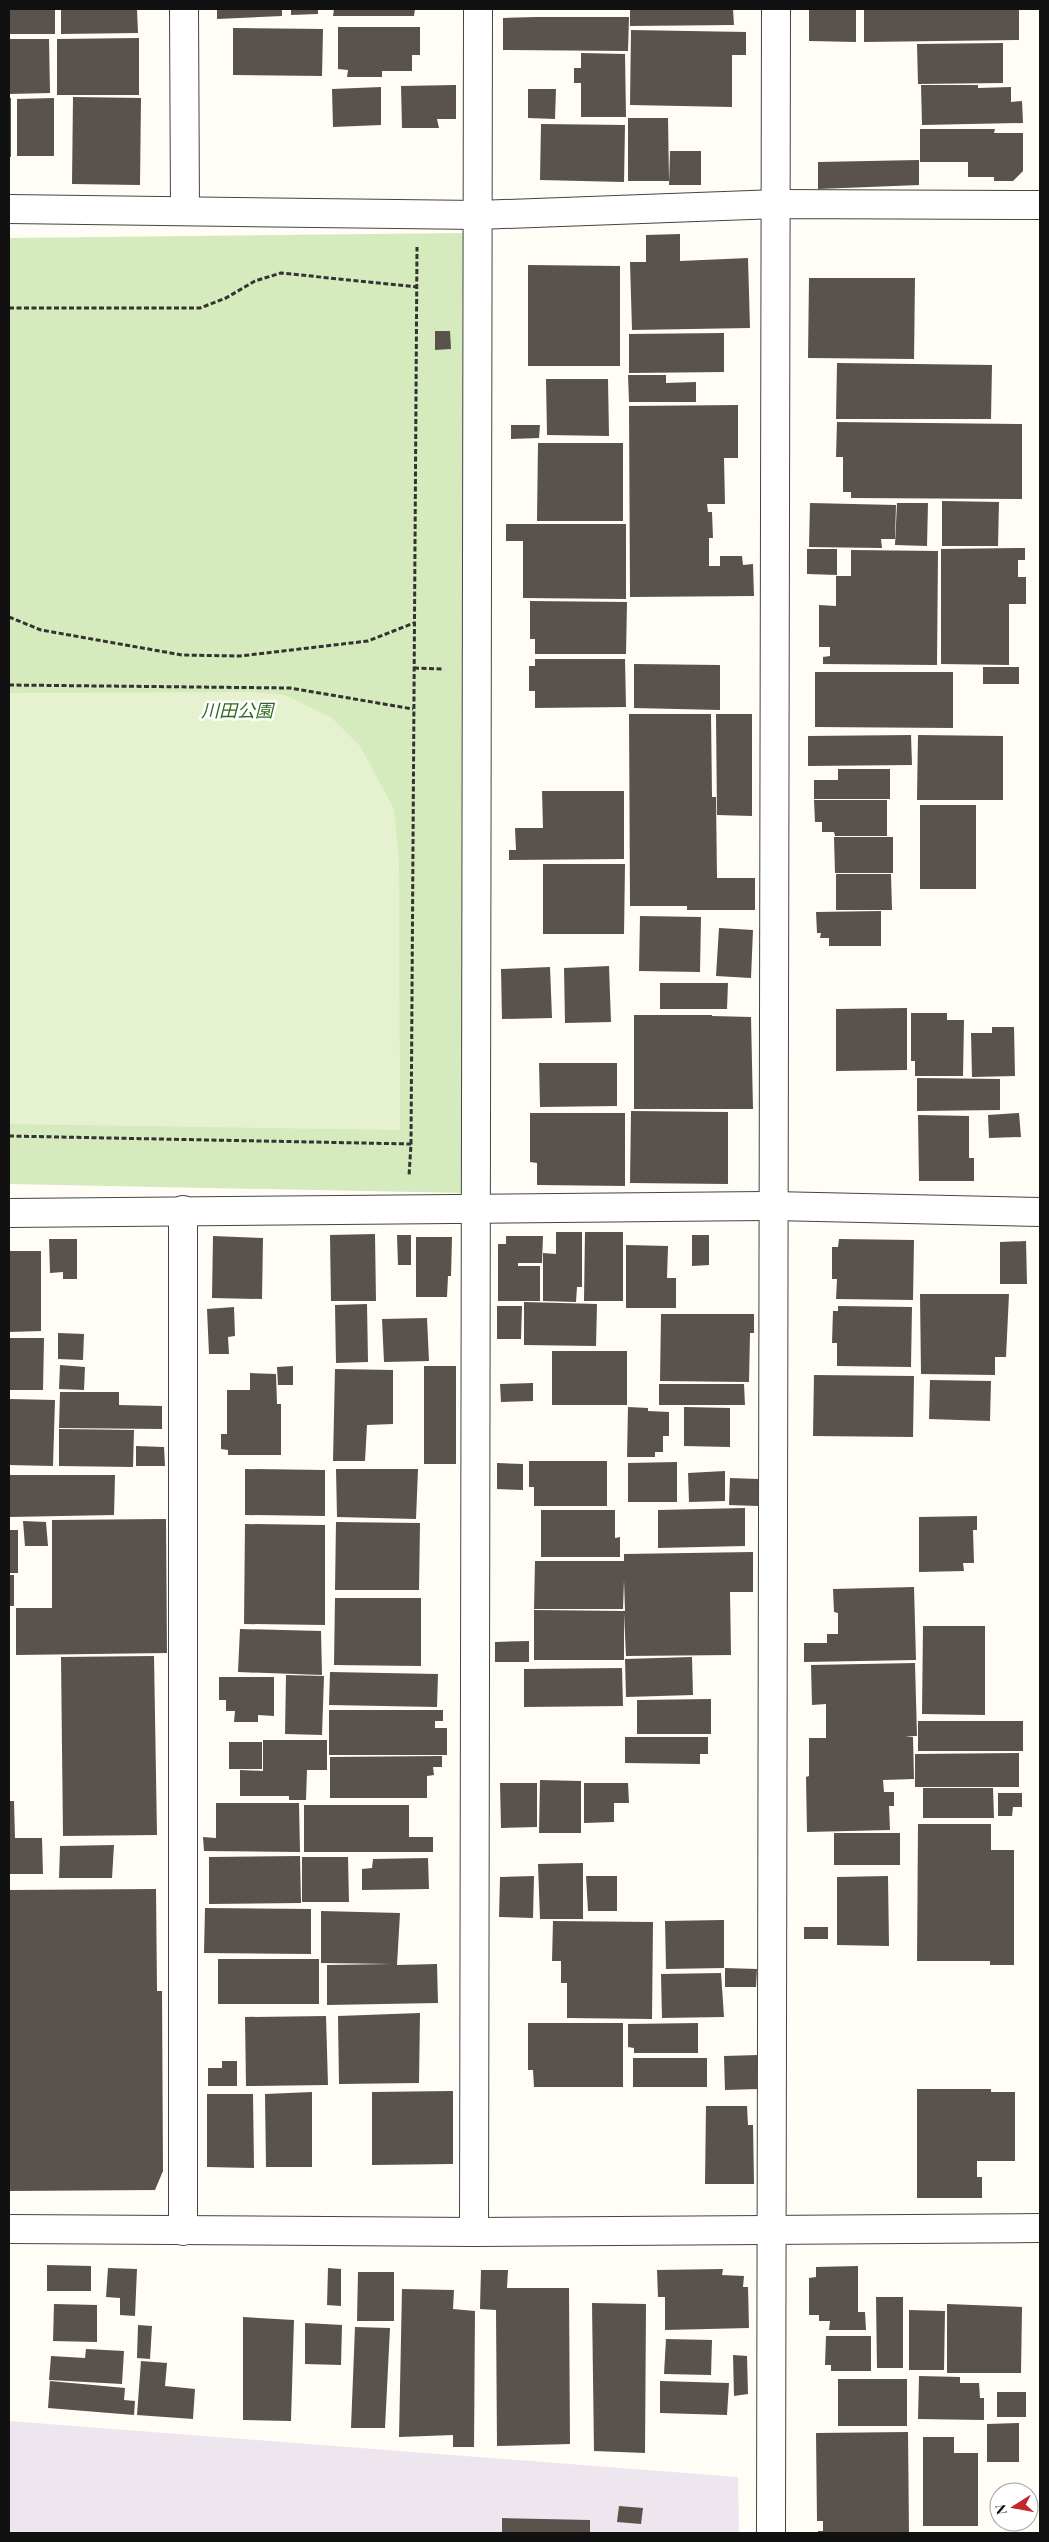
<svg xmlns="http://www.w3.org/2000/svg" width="1049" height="2542" font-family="'Playfair Display','Noto Sans JP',serif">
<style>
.industrial{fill:#eee6ef}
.green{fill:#d5ebbd}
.pitch{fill:#e6f2cf}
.building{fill:#5a524d}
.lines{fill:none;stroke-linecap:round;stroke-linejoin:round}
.minor-casing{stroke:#444;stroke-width:30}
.path{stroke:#333;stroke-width:3;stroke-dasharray:5 2.5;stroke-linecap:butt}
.minor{stroke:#fff;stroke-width:28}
.labels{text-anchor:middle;stroke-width:5;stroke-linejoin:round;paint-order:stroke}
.park-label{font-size:18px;font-style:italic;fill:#2f6b1f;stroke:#fff}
</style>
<rect width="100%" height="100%" fill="#fffdf5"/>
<polygon class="industrial" points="9,2421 738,2477 739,2533 9,2533"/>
<polygon class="green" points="466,233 465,1193 9,1184 9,238"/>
<polygon class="pitch" points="255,692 285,695 332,718 360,746 394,809 399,861 400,1130 9,1124 9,693"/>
<g class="building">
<rect x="9" y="9" width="46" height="25"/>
<polygon points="61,9 137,9 138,33 61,34"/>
<polygon points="217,9 282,9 282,16 217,19"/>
<polygon points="291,9 318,9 318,14 291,15"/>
<polygon points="334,9 415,9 414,16 333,16"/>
<polygon points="630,9 733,9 734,25 630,26"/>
<polygon points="809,9 856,9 856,42 809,41"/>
<polygon points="864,9 1019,9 1019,40 864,42"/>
<polygon points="537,17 629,17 628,51 503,50 503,18"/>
<polygon points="338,27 420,27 420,55 412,55 412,71 382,71 382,77 347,77 348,70 338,69"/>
<polygon points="233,28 323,29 322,76 233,75"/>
<polygon points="631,30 746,32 746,55 732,55 732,107 630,105"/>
<polygon points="139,38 139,95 57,95 57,39"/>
<polygon points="9,39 49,39 50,93 9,94"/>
<polygon points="1003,43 1003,83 918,84 917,44"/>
<polygon points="581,53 625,54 626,117 581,117 581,83 574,83 574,68 581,68"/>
<polygon points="456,85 456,119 437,119 439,128 402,128 401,86"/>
<polygon points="921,85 978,85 978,88 1011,87 1011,102 1022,101 1023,123 922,125"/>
<polygon points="381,87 381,125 333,127 332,89"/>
<polygon points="528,89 556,89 555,119 528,118"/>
<polygon points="73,97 141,98 140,185 72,184"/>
<rect x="9" y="98" width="2" height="59"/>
<polygon points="54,98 54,156 17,156 17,99"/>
<polygon points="628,118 668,118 669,181 628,181"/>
<polygon points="541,124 625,125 624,182 540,180"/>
<polygon points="920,129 995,129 994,133 1023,133 1023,171 1013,181 994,181 994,177 968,177 968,162 920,162"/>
<polygon points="670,151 701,151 701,185 669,185"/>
<polygon points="919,160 919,185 818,189 818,162"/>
<polygon points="680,234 680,261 748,258 750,328 632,330 630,262 646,262 646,235"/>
<polygon points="528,265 620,266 620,366 528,366"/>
<polygon points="809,278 915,278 914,359 808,358"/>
<polygon points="435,331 450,331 451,349 435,350"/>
<polygon points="724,333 724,372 629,373 629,334"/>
<polygon points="837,363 992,365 991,419 836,419"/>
<polygon points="628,375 666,375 666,383 696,382 696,402 629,402"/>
<polygon points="546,379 608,379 609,436 547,435"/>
<polygon points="738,405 738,458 724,458 725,504 707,504 708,512 712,512 713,538 709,538 709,566 720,566 720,556 742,556 743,565 753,564 754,596 630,597 629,406"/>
<polygon points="837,422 1022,424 1022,499 851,498 851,492 843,492 843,457 836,457"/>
<polygon points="511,425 540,425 539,438 511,439"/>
<polygon points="538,443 623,443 623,521 537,521"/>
<polygon points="942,501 999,502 998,546 942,546"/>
<polygon points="810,503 896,505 895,539 881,539 882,548 809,547"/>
<polygon points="897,503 928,503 927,546 895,545"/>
<polygon points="506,524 626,524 626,599 523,598 523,541 506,541"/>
<polygon points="1025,548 1025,560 1018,560 1018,577 1026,577 1026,604 1009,604 1009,665 941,664 941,549"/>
<polygon points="807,549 837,549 837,575 807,574"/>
<polygon points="851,550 938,551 937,665 823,664 823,657 830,656 830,647 819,647 819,605 836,606 836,576 851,576"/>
<polygon points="530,601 627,602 626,654 535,654 535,639 530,639"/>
<polygon points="535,659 625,659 626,707 535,708 535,691 529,691 529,666 535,666"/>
<polygon points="634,664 720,665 720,710 634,708"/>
<rect x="983" y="667" width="36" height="17"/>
<polygon points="815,672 953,672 953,728 815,727"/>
<polygon points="629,714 711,714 712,797 716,797 717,878 755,878 755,910 687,910 687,906 630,906"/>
<polygon points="716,714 752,714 752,816 717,815"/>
<polygon points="911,735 912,765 808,766 808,736"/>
<polygon points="918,735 1003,736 1003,800 917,800"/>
<polygon points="838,769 890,769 890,799 814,799 814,780 838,780"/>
<polygon points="542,791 624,791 624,859 509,860 509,850 516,850 515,828 543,828"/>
<polygon points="814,800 887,800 887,836 835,836 834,832 822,832 822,822 815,822"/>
<rect x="920" y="805" width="56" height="84"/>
<polygon points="834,837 893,837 893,873 835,873"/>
<polygon points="543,864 625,864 624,934 543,934"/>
<polygon points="836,874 891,874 892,910 836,910"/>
<polygon points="881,911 881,946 829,946 829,938 820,938 821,933 817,933 816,912"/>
<polygon points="640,916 701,917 700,972 639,971"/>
<polygon points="719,928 753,930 751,978 716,976"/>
<polygon points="609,966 611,1022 565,1023 564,968"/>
<polygon points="550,967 552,1018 502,1019 501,969"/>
<polygon points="660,983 728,983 727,1009 660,1009"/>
<polygon points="907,1008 907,1070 836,1071 836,1009"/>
<polygon points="911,1013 947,1013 947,1020 964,1020 963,1076 915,1076 915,1061 911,1061"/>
<polygon points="634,1015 712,1015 712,1038 712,1016 751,1017 753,1109 634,1109"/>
<polygon points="992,1027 1014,1027 1015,1076 972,1077 971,1033 992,1033"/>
<polygon points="539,1063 617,1063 617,1106 540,1107"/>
<polygon points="917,1078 1000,1079 1000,1110 917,1111"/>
<polygon points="631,1111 728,1112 728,1184 630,1183"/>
<polygon points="530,1113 625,1113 625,1186 537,1185 537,1163 530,1162"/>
<polygon points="1019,1113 1021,1137 989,1138 988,1115"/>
<polygon points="918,1115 969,1116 969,1158 974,1158 974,1181 919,1181"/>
<polygon points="556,1232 582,1232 582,1287 577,1287 576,1302 543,1301 543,1253 556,1254"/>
<polygon points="585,1232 623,1232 623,1301 584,1301"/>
<polygon points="375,1234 376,1301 331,1301 330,1235"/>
<polygon points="397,1235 411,1235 411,1265 398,1265"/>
<polygon points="692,1235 709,1235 709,1265 692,1266"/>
<polygon points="213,1236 263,1238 262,1299 212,1298"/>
<polygon points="506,1236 543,1236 542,1263 518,1263 518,1266 540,1266 540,1301 498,1301 498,1244 506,1244"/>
<polygon points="416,1237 452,1237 451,1276 448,1276 447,1297 416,1297"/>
<polygon points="49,1239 77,1239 77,1279 63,1279 63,1272 50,1273"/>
<polygon points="839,1239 914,1240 913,1300 836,1299 837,1279 832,1279 832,1247 838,1247"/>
<polygon points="1026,1241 1027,1284 1000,1284 1000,1242"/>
<polygon points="626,1245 668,1246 667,1278 676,1278 676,1308 626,1308"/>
<polygon points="9,1251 41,1251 41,1331 9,1332"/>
<polygon points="920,1294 1009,1294 1006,1357 995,1357 995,1375 921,1374"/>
<polygon points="524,1302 597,1304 596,1346 524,1345"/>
<polygon points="367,1304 368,1362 336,1363 335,1305"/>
<polygon points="497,1306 522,1306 521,1339 497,1339"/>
<polygon points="838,1306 912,1307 911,1367 837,1366 837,1343 832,1343 833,1311 838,1311"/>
<polygon points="234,1307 235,1336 228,1337 229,1354 209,1354 207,1309"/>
<polygon points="661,1314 754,1314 754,1333 750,1333 749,1382 660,1381"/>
<polygon points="427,1318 429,1361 384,1362 382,1319"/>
<polygon points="58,1333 84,1334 83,1360 58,1359"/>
<polygon points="9,1338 44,1338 43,1390 9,1390"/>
<rect x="552" y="1351" width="75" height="54"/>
<polygon points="60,1365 85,1367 84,1390 59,1389"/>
<polygon points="293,1366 293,1385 278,1385 277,1367"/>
<rect x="424" y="1366" width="32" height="98"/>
<polygon points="335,1369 393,1370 393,1424 367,1425 365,1461 333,1461"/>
<polygon points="250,1373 276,1374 277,1404 281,1404 281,1455 228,1455 228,1450 221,1449 221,1434 227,1434 227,1390 250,1390"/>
<polygon points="814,1375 914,1376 913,1437 813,1436"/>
<polygon points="930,1380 991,1381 990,1421 929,1419"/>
<polygon points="533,1383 533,1401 501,1402 500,1384"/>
<polygon points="659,1384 744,1384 745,1405 659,1405"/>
<polygon points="60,1392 119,1392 119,1405 162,1406 162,1429 59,1428"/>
<polygon points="9,1399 55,1400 53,1466 9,1465"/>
<polygon points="628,1407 648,1408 648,1411 669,1412 669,1436 663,1436 663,1452 655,1452 655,1457 627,1457"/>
<polygon points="684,1407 730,1408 730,1447 684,1446"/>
<polygon points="59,1429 134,1430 133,1467 59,1466"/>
<polygon points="136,1446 164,1447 165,1466 136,1466"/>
<polygon points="529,1461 607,1461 607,1506 534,1506 534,1487 529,1487"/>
<polygon points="677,1462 677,1502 628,1502 628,1463"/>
<polygon points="497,1463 523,1464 523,1490 497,1489"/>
<polygon points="245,1469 325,1470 325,1516 245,1515"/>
<polygon points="336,1469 418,1469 416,1519 337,1517"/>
<polygon points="725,1471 725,1501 689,1502 688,1473"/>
<polygon points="9,1475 115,1475 114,1515 9,1517"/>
<polygon points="730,1478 759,1479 758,1506 729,1505"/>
<polygon points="745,1508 745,1546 658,1548 658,1510"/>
<polygon points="541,1510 615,1510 615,1538 620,1537 620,1557 541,1557"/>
<polygon points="977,1516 977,1530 973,1530 974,1563 963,1563 964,1571 919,1572 919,1517"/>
<polygon points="166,1519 167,1653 16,1655 16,1608 52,1608 52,1520"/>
<polygon points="23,1521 46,1522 48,1546 25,1546"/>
<polygon points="336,1522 420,1523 419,1590 335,1590"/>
<polygon points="245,1524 325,1525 325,1625 244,1624"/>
<rect x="9" y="1530" width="9" height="43"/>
<polygon points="753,1552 753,1592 730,1592 731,1655 626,1656 624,1613 624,1660 534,1660 534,1610 625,1611 624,1580 623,1609 534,1609 535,1561 624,1561 624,1554"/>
<rect x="9" y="1575" width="5" height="31"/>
<polygon points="914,1587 916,1660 804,1662 804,1643 827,1643 827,1634 838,1634 838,1613 834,1612 833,1589"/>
<polygon points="335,1598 421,1598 421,1666 334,1665"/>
<polygon points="923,1626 985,1626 985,1715 922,1714"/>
<polygon points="240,1629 321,1631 322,1675 238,1672"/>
<polygon points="529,1641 529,1662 495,1662 495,1642"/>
<polygon points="154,1656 157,1835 63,1836 61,1657"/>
<polygon points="692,1657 693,1695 626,1697 625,1659"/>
<polygon points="915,1663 917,1736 905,1736 913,1737 914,1779 883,1780 884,1792 894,1792 894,1806 889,1806 890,1830 807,1832 806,1777 809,1776 809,1738 826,1738 826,1704 812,1705 811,1665"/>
<polygon points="622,1668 623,1706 524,1707 524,1669"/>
<polygon points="330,1672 438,1674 437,1707 329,1705"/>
<polygon points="286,1675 324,1676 322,1735 285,1734"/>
<polygon points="219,1677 274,1677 274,1716 258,1715 258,1722 234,1722 235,1711 226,1711 226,1700 219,1700"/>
<polygon points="711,1699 711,1734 637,1734 637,1700"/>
<polygon points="329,1710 443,1710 443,1721 435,1721 435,1728 447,1728 447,1755 329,1755"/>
<rect x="918" y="1721" width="105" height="30"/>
<polygon points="625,1737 708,1737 708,1754 700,1754 700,1764 625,1763"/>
<polygon points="263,1740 327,1740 327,1770 307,1770 306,1800 289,1800 289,1796 240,1796 240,1770 263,1771"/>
<rect x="229" y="1742" width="33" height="27"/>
<polygon points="1019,1753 1019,1787 915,1787 915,1754"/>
<polygon points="442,1756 442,1767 433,1767 434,1775 427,1776 427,1798 330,1798 330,1757"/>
<polygon points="540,1780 581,1781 581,1833 539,1833"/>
<polygon points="500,1783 537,1783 537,1827 501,1828"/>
<polygon points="584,1783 628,1783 629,1803 614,1803 614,1822 584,1823"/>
<polygon points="923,1788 993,1788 994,1818 923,1818"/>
<polygon points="998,1793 1022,1793 1022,1807 1013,1807 1012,1816 998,1816"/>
<polygon points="9,1801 14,1801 15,1838 42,1838 43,1874 9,1874"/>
<polygon points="216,1803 299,1803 300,1852 204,1851 203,1837 216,1838"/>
<polygon points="304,1805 409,1805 409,1837 433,1837 433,1852 304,1852"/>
<polygon points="918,1824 991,1824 991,1850 1014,1850 1014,1965 990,1965 990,1961 917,1961"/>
<rect x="834" y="1833" width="66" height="32"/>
<polygon points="114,1845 112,1878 59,1878 60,1846"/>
<polygon points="300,1856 301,1903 209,1904 209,1857"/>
<polygon points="302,1857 348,1857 349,1902 302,1902"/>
<polygon points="428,1858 429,1889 362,1890 362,1869 372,1868 373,1859"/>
<polygon points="583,1863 583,1919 540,1919 538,1864"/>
<polygon points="534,1876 533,1918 499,1917 500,1877"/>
<polygon points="586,1876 617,1876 617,1911 588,1911"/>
<polygon points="888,1876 889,1946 837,1945 837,1877"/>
<polygon points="156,1889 157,1991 162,1991 163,2171 155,2190 9,2191 9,1890"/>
<polygon points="205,1908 311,1909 311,1954 204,1953"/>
<polygon points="321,1911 400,1913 397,1965 437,1964 438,2003 327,2005 327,1965 393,1964 321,1963"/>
<polygon points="724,1920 724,1968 666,1969 665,1921"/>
<polygon points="553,1921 653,1922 652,2019 567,2018 567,1983 561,1983 561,1961 552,1961"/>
<rect x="804" y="1927" width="24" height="12"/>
<rect x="218" y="1959" width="101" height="45"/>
<polygon points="725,1968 757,1969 756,1987 725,1987"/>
<polygon points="721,1973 724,2017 662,2018 661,1974"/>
<polygon points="420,2013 419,2083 339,2084 338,2016"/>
<polygon points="326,2016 328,2085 246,2086 245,2017"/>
<polygon points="528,2023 623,2023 623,2087 534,2087 533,2070 528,2070"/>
<polygon points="698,2023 698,2053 634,2053 634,2048 628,2047 628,2024"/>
<polygon points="758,2055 758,2089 725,2090 724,2056"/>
<rect x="633" y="2058" width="74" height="29"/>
<polygon points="222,2061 237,2061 237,2086 208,2086 208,2068 222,2068"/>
<polygon points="917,2089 991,2089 991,2092 1015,2092 1015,2161 977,2161 977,2177 982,2177 982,2198 917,2198"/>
<polygon points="453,2091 453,2164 372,2165 372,2092"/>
<polygon points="312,2092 312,2167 266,2167 265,2094"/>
<polygon points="207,2094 253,2094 254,2168 207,2167"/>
<polygon points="706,2106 747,2106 748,2125 753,2125 754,2184 705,2184"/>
<polygon points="47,2265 91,2266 91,2291 47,2291"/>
<polygon points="858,2266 858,2312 865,2312 866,2330 829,2330 830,2321 819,2321 819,2315 809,2315 809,2278 816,2277 816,2267"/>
<polygon points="108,2268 137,2269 135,2316 120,2315 120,2298 106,2297"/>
<polygon points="328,2268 341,2269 341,2306 327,2305"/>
<polygon points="723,2269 722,2275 744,2276 743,2287 748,2287 749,2328 665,2330 665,2297 658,2297 657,2270"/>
<polygon points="481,2270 508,2270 507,2288 569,2288 570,2444 497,2446 496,2310 480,2309"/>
<polygon points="358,2272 394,2272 394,2321 357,2321"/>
<polygon points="402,2289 454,2290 453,2309 475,2311 474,2447 453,2447 453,2435 399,2437"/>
<polygon points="876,2297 903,2297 903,2368 877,2368"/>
<polygon points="592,2303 646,2304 645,2453 594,2451"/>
<polygon points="54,2304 97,2305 97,2342 53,2341"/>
<polygon points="947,2304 1022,2307 1021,2373 947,2373"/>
<polygon points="909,2310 945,2311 944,2370 909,2370"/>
<polygon points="243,2317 294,2320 291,2421 243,2420"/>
<polygon points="305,2323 342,2325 341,2365 305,2364"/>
<polygon points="138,2325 152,2326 150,2359 137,2358"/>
<polygon points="355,2327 390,2328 385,2428 351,2428"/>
<polygon points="826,2336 871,2336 871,2371 831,2371 831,2365 825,2365"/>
<polygon points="666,2339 712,2340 711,2375 664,2374"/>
<polygon points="86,2349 124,2351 122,2384 49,2380 51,2356 85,2358"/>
<polygon points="733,2355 747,2356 748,2394 734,2396"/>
<polygon points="141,2361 167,2363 165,2386 195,2389 193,2419 137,2415"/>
<polygon points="919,2376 960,2377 960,2383 979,2383 980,2398 984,2398 984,2420 918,2419"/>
<rect x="838" y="2379" width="69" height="47"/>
<polygon points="50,2381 125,2388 124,2400 135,2401 134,2415 48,2408"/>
<polygon points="660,2381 729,2383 727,2415 660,2413"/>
<rect x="997" y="2392" width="29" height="25"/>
<polygon points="1019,2423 1019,2462 987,2462 987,2424"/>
<polygon points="908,2432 909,2533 818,2533 818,2531 823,2531 823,2521 817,2521 816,2433"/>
<polygon points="923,2437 954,2437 954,2453 978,2453 978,2526 923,2526"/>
<polygon points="619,2506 643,2508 641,2524 617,2522"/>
<polygon points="502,2518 590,2520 590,2533 502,2533"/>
</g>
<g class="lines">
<defs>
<g id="minor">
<polyline points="184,9 185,211"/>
<polyline points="9,209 478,215 775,204 1040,205"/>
<polyline points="183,1210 183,2231"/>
<polyline points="9,1213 773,1206 1040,1212"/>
<polyline points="9,2229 474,2232 1040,2228"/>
<polyline points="474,2232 478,9"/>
<polyline points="771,2533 776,9"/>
</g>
</defs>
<use href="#minor" class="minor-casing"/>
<g class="path">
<polyline points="9,308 200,308 226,298 255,281 281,273 417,287"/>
<polyline points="9,617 41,630 182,655 240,656 368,641 414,623"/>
<polyline points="414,668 443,669"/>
<polyline points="9,685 290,688 413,709"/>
<polyline points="9,1136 411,1144 409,1176"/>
<polyline points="411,1144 417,247"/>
</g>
<use href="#minor" class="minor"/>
</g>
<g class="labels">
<g class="park-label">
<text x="237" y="717">川田公園</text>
</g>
</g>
<rect width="1049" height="2542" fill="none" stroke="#111111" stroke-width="20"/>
<g transform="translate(1014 2507) rotate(259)"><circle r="24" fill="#ffffff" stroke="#a0a0a0"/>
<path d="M0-4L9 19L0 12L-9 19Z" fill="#c4262e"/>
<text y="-8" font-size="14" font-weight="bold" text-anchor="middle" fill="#111111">N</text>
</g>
</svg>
